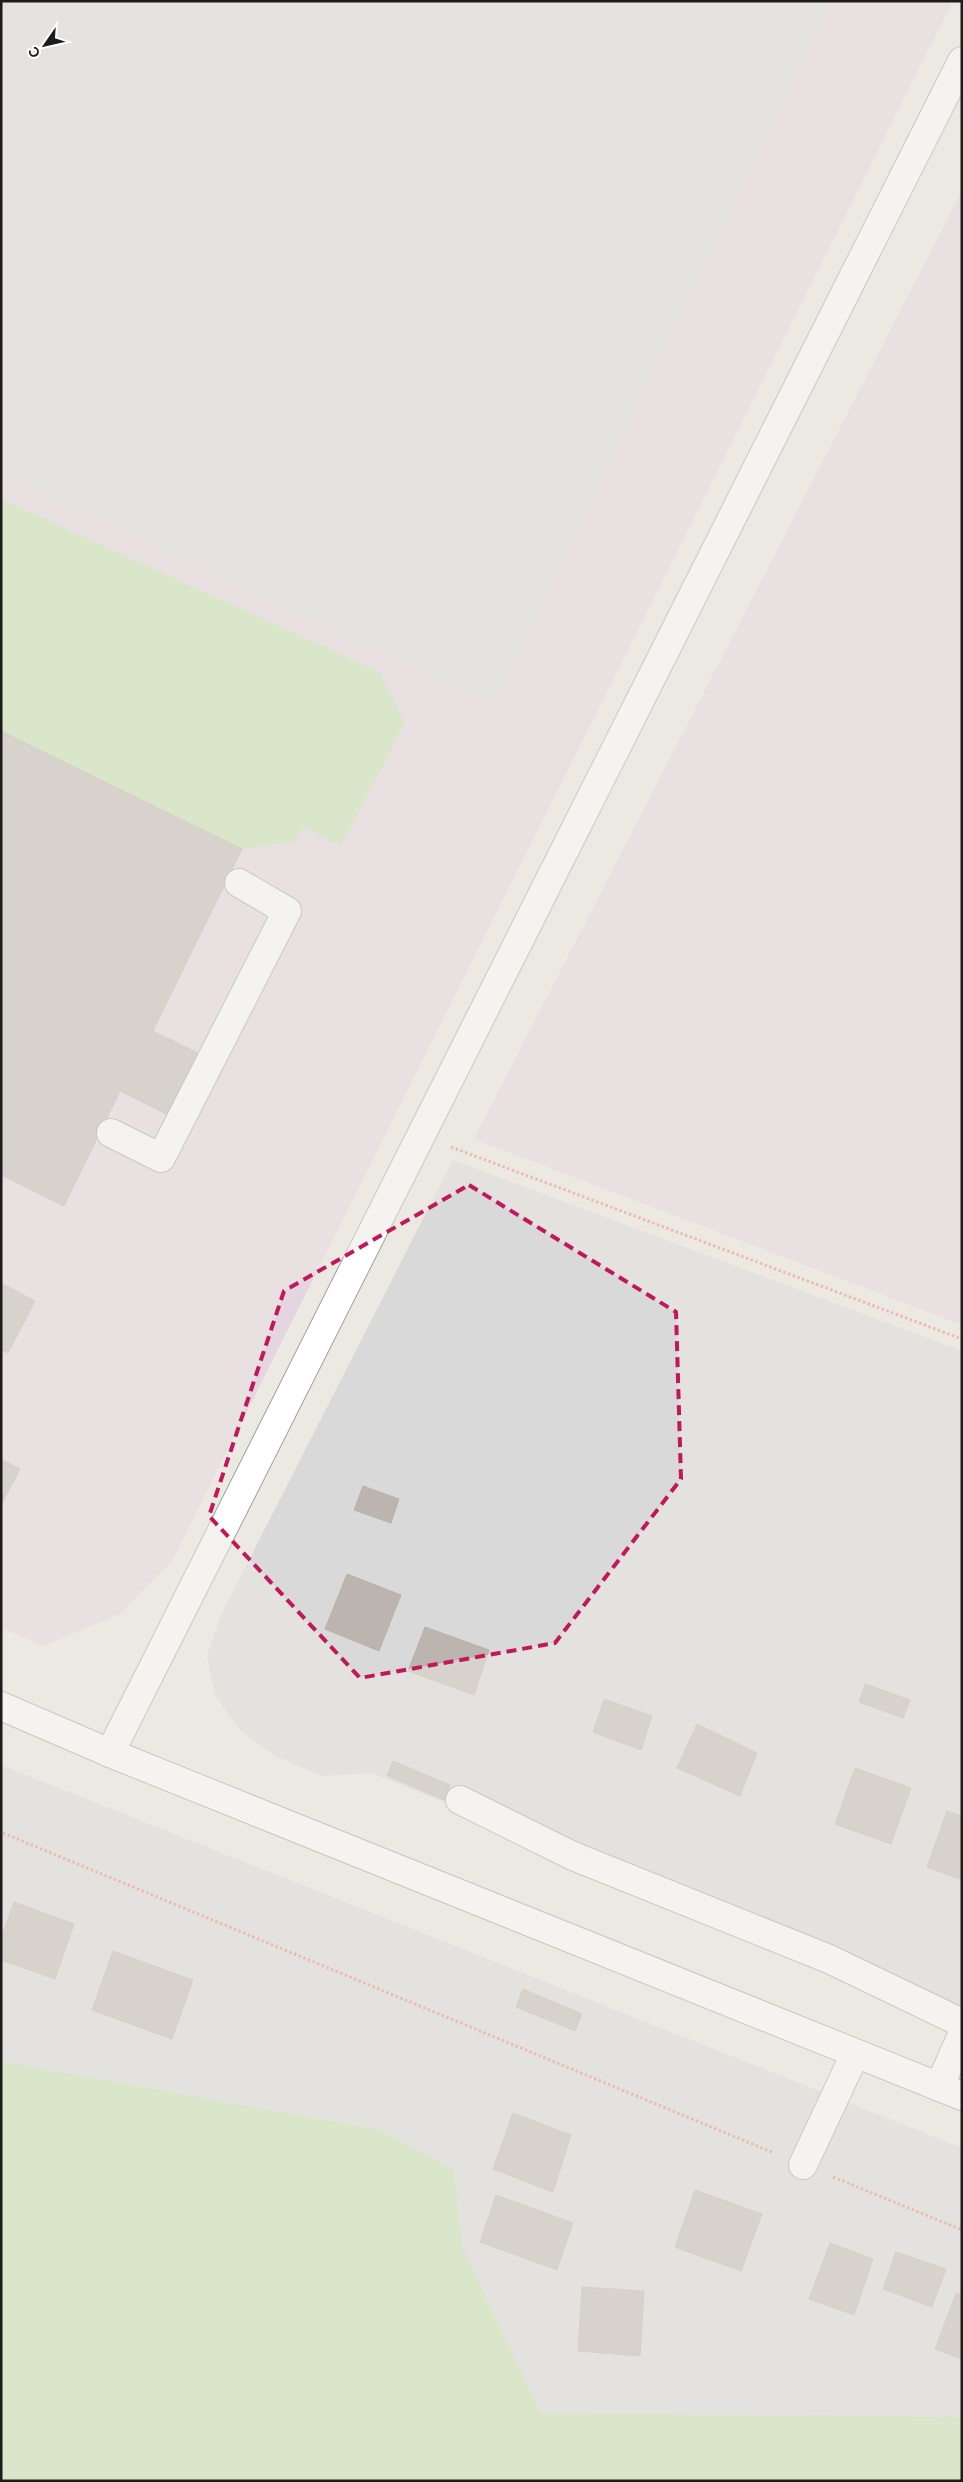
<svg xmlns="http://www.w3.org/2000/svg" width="963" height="2482" font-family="Raleway,sans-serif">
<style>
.residential{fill:#dad9d9}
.industrial{fill:#e5d5e1}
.grass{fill:#c4e2ac}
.parking{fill:#dcdcdc}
.building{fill:#bcb5af;stroke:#bcb1a6}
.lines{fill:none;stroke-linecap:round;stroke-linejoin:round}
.minor-casing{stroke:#a0a0a0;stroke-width:30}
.path{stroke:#eb8574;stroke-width:3;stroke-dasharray:2.5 2.5;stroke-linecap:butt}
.minor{stroke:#fff;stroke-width:28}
.marked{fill:none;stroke:#c2185b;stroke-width:4;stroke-dasharray:10 6;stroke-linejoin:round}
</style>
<rect width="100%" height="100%" fill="#ece9e2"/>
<g class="residential">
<polygon points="453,1160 962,1351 962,2012 717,1930 583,1876 560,1860 542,1842 371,1773 323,1776 277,1757 242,1732 215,1696 207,1656 221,1615"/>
<polygon points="1,1765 962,2148 962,2481 1,2481"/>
</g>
<g class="industrial">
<polygon points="1,1 953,1 172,1561 120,1614 43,1646 1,1627"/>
<polygon points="962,191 962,1325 474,1139"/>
</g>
<g class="grass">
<polygon points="1,499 380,672 405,723 341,846 304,827 294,842 242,849 1,731"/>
<polygon points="1,2061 379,2130 454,2170 462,2247 541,2413 962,2417 962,2481 1,2481"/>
</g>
<polygon class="parking" points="1,1 831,1 493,704 1,472"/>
<g class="building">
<polygon points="1,731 242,849 153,1031 204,1056 174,1118 120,1091 64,1206 1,1175"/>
<polygon points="1,1283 35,1301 8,1353 1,1349"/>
<polygon points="1,1459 20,1469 1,1505"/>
<polygon points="363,1486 399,1499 391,1523 354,1510"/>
<polygon points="347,1574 401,1595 379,1651 325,1629"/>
<polygon points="425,1627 489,1650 474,1695 408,1671"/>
<polygon points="865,1684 910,1700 903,1718 859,1702"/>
<polygon points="604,1699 652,1716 641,1750 593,1732"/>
<polygon points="697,1724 757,1753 740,1796 677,1768"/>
<polygon points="393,1761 450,1785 444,1800 387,1776"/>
<polygon points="855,1768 911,1788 891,1844 835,1824"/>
<polygon points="947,1811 962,1816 962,1880 927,1867"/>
<polygon points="14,1902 74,1924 55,1979 1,1960 1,1938"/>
<polygon points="113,1951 193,1980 172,2039 92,2010"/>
<polygon points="523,1989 582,2014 575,2031 516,2007"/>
<polygon points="513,2113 571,2135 553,2192 493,2169"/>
<polygon points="695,2190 762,2214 741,2271 675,2247"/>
<polygon points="496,2195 573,2223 557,2270 480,2242"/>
<polygon points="830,2243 873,2259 854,2315 809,2299"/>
<polygon points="896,2252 946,2269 932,2307 883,2289"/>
<polygon points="582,2287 644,2291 640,2356 578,2351"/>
<polygon points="956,2293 962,2295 962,2359 935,2349"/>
</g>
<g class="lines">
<defs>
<g id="minor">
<polyline points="111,1133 161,1158 287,911 239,883"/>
<polyline points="1,1706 110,1753 962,2096"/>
<polyline points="110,1753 962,61"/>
<polyline points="460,1800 573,1856 829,1959 962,2023"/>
<polyline points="939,2087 962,2035"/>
<polyline points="803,2165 855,2054"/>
</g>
</defs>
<use href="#minor" class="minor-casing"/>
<g class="path">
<polyline points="451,1147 962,1339"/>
<polyline points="3,1833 774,2153"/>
<polyline points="833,2177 960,2229 962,2225"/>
</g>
<use href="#minor" class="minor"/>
</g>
<path d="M0 0H963V2482H0ZM469,1185l207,127 5,167 -126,164 -195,35 -151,-162 75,-225z" fill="#ece9e2" fill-opacity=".55" fill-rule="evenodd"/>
<path class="marked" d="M469,1185l207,127 5,167 -126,164 -195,35 -151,-162 75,-225z"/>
<rect width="963" height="2482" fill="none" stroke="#1c1c1c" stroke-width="5"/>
<g transform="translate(45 45) rotate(236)" stroke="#ffffff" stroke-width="4" paint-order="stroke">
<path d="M0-4L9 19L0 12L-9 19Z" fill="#1c1c1c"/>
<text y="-8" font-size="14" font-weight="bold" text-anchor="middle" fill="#1c1c1c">С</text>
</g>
</svg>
